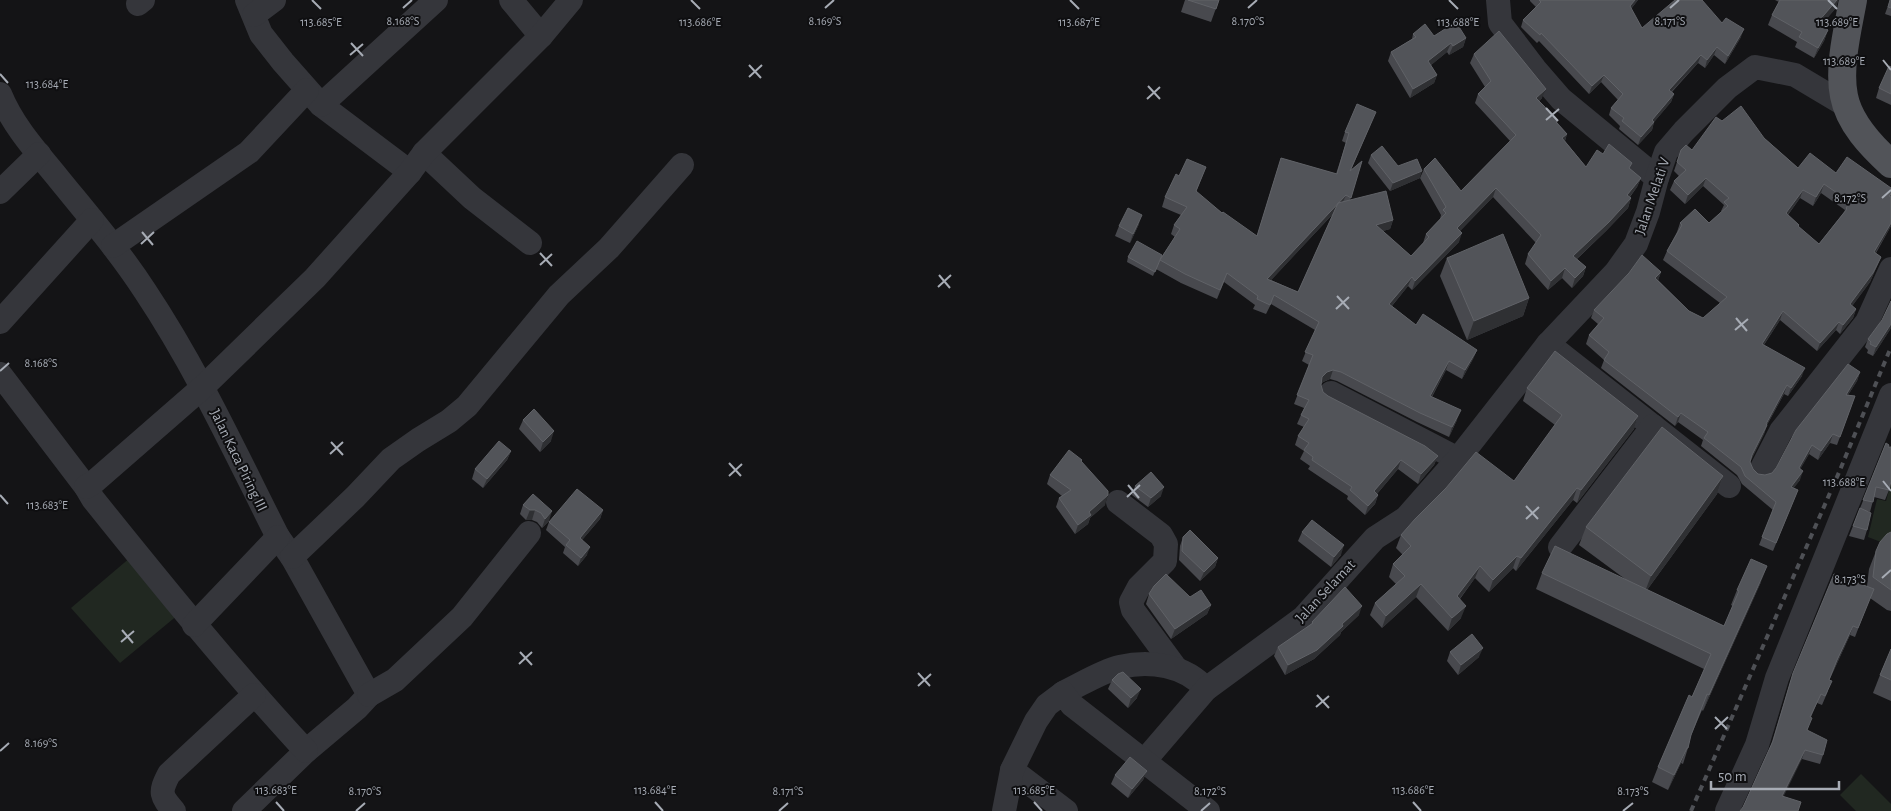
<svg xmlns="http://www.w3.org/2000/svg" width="1891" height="811" font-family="'Alegreya Sans',sans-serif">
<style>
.green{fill:#212821}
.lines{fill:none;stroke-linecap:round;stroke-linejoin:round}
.minor{stroke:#35363b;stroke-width:24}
.major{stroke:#525459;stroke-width:28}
.rail{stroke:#4e5055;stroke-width:4;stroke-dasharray:6 5;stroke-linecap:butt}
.wall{fill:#48494e;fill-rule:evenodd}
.shaded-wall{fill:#2f3033}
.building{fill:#525459;stroke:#606267;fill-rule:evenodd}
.ticks{fill:none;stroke:#a7acb5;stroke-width:2}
.labels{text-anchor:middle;stroke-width:4;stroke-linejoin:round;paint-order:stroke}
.street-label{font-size:15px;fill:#a7acb5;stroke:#0f0f11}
.ticks-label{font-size:12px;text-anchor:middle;fill:#a7acb5;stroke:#0f0f11;stroke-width:4;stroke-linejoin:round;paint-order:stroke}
</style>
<rect width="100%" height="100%" fill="#141416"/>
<g class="green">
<polygon points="1891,483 1891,546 1868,537 1877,499 1886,501"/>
<polygon points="131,557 179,614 120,663 71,608"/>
<polygon points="1861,774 1891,804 1891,811 1856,811 1840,795"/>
</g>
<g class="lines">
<g class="minor">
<polyline points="247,0 261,34 283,62 321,105 410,172"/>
<polyline points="511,0 541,36"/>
<polyline points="1498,0 1500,23 1535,69 1561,99 1657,178"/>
<polyline points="138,4 143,0"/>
<polyline points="254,15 274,0"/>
<path d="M0,94c13,32 36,57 58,84 30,37 61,73 87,113 52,78 91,163 133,246l14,20 77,138 -12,13 -51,43 -62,60"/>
<polyline points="321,105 436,0"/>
<polyline points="424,153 472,198 530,243"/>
<polyline points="0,192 39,154"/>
<polyline points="113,246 249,152 307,90"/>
<polyline points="0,322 92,220"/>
<polyline points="1548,344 1729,486"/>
<path d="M0,374l86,113 7,12c69,86 138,171 213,252"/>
<polyline points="1331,393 1458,459"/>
<polyline points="1761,470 1781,431 1867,322 1891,269"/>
<polyline points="86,487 94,482 203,387 315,278 410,172 424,153 541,36 571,0"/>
<polyline points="1118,502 1161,535 1166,544 1165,561 1139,587 1131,602 1133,610 1175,667"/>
<polyline points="1560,547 1653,426"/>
<polyline points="292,557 355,497 391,459 418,440 449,421 467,406 559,295 609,248 682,165"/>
<polyline points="194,625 278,537"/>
<path d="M1063,693c19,-9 37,-21 57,-26 30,-7 65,-2 86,22"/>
<polyline points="369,695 395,680 462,617 529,533"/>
<polyline points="1145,760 1206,689 1303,618 1375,538 1406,518 1458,459 1548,344 1616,272 1636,244 1648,212 1657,178 1666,152 1684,131 1727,88 1755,67 1795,75 1847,106"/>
<polyline points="1012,770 1066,811"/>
<path d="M174,811c-13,-15 -15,-18 -5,-37l85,-79"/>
<polyline points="1004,811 1012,770 1036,721 1047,705 1063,693 1072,705 1208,811"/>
<polyline points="1727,811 1757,745 1777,678 1891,395"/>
</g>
<path class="major" d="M1853,0c-5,28 -15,67 -9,96 5,27 27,50 47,68"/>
<polyline class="rail" points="1691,811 1840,470 1891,347"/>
</g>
<g class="wall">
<polygon points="1185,0 1219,0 1211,22 1181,12"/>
<polygon points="1530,0 1638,0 1631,9 1642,28 1722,23 1741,37 1725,64 1714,55 1705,68 1698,63 1672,92 1674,94 1671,102 1654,122 1652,130 1638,145 1619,129 1620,126 1609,115 1611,108 1618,100 1601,82 1589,94 1539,41 1537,43 1521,27 1523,20 1536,7 1530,1"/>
<polygon points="1775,0 1838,0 1836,8 1820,26 1828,30 1824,41 1814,58 1795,47 1797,42 1768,25 1772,15 1779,2"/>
<polygon points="1890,0 1891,0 1891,16 1885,14"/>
<polygon points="1413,34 1466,38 1463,47 1449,55 1447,52 1431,65 1437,75 1434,83 1410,98 1388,61 1391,52 1412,39"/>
<path d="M1474,54l68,44 -3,3 28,33 -2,7 21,26 17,-13 27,15 11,9 -4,9 -7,10 1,1 -3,10 -22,23 -29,28 9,8 -3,9 -11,12 -10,-10 -14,12 -23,-26 3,-10 8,-11 -43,-46 -33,34 -1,11 -47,48 -4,-4 -16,20 24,19 61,25 -4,9 -11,20 -16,-9 -14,27 25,23 -8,17 -32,-15 -80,-41 -7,-2 -7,3 -2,2 2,8 5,4 110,60 -4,9 -16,19 -20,-15 -21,25 1,1 -3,9 -10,11 -18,-16 1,-3 -40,-27 2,-3 -10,-7 4,-8 -9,-6 3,-9 6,-9 -7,-3 7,-16 -10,-4 15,-39 -7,-4 13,-31 -44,-26 -5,10 -13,-5 2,-4 -31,-23 -7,17 -36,-16 -25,-14 3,-7 -6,14 -26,-14 1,-5 32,2 15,-22 -4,-3 3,-9 7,-10 -19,-8 3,-10 14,-21 27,-9 -10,25 26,21 35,23 24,-78 55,16 10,-31 -4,-2 3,-9 27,-11 -21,49 11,-9 -12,39 43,20 -3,9 -7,2 28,25 12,-13 3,-9 14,-15 1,-4 -21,-37 4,-9 37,22 49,-50 -35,-38 3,-9 7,-7 -15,-24zM1333,214l-35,78 -27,-12z"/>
<polygon points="1891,67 1891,105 1876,98 1879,88"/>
<path d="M1722,121l42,17 34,30 38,5 55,15v38l-15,27 5,4 -11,25 -18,24 4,3 -3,9 -13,16 -4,-4 -19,21 -37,-31 -16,25 38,31 -14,20 -4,-2 -17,31 -3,9 -14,28 3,7 5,5 7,1 7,-2 88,-101 -3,9 -9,14 7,1 -18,49 -7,-2 -12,17 -9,-6 -9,15v11l-7,8 5,2 -25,61 -14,-6 14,-35 -31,-26 -5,-9 -36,-29 2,-6 -25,-18 -3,4 -74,-58 3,-8 -18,-16 3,-9 9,-11 -7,-6 3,-8 67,-38 -3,8 31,31 14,7 17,-15 -57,-43 4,-9 10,-19 3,-9h29l13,-12h-1l3,-6 -21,-19 -18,18 -15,-14 4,-9 5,-5 -5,-5 7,-21h11zM1821,193l24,17 -1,2 -25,32 -21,-17 1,-2 -11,-10 12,-17 13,8z"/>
<polygon points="1371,155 1398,166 1420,178 1390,191 1368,163"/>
<polygon points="1139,224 1130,243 1115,236 1119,226"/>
<polygon points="1447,258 1529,298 1523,316 1467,340 1440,276"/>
<polygon points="1891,328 1873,356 1867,353 1868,350 1865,347 1868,339"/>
<polygon points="1527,388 1638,416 1634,429 1577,503 1573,500 1516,571 1513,568 1489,592 1475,578 1460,599 1461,618 1448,631 1416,597 1382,628 1370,615 1375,603 1396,584 1389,577 1393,564 1403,555 1396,548 1401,535 1514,481 1555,425 1523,401"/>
<polygon points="523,420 551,441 540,452 519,429"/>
<polygon points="1886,443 1888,447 1889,490 1885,500 1874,497 1870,512 1867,511 1867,530 1864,540 1849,536"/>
<polygon points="511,451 507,460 483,488 472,479 475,469"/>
<polygon points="1081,461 1105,505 1090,518 1088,524 1075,534 1056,507 1059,498 1062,496 1047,484 1050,475"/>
<polygon points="1723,476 1717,494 1647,590 1724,626 1733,606 1731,605 1737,590 1761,582 1703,711 1702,710 1690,738 1688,748 1683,764 1681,763 1668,790 1652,782 1658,767 1692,697 1704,669 1536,589 1542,573 1625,579 1579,545 1586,527"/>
<polygon points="1135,486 1161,496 1148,507 1132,495"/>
<polygon points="533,494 549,521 542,528 537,522 532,520 526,520 520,514 523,505"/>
<polygon points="603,510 600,519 582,540 587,555 578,566 563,553 565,547 546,530 549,522"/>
<polygon points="1302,532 1341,555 1331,567 1298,541"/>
<polygon points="1891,532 1891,611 1887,610 1870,598 1855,637 1850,635 1834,670 1829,680 1828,691 1822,705 1817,703 1811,717 1807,731 1823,755 1820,764 1802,759 1743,807 1771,745 1793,673 1867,586 1869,569 1876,551"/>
<polygon points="1183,537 1218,558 1215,567 1200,581 1179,560 1180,546"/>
<polygon points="1149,594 1211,605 1207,614 1171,639 1146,604"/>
<polygon points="1359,615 1341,632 1340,635 1314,659 1285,675 1274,656 1278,647 1311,625 1312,622"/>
<polygon points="1891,649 1891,701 1873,693 1880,675"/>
<polygon points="1450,652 1479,657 1458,675 1447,661"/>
<polygon points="1112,680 1137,698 1128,708 1108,689"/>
<polygon points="1147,771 1143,780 1128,798 1111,784 1115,775"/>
</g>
<g class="shaded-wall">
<polygon points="1635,0 1638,0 1627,14 1630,6"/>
<polygon points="1837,0 1838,0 1836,8 1813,34 1817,23"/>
<polygon points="1744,29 1741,37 1725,64 1728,56"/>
<polygon points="1828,30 1824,41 1814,58 1818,48"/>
<polygon points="1466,38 1463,47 1449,55 1453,46"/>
<polygon points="1451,43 1447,52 1425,70 1428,61"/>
<polygon points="1717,47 1714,55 1705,68 1707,60"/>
<polygon points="1701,55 1698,63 1666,97 1669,90"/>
<polygon points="1437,75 1434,83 1410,98 1413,89"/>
<polygon points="1604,75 1601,82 1589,94 1592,86"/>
<polygon points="1546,89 1542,98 1533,107 1536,98"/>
<polygon points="1674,94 1671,102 1649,128 1652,120"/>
<polygon points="1654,122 1652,130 1638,145 1641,137"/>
<polygon points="1567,134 1564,143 1562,138"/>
<polygon points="1422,171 1420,178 1390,191 1393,183"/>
<polygon points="1641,178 1637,187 1624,204 1627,195"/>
<polygon points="1706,178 1703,186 1685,204 1688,195"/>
<polygon points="1824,184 1821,193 1813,206 1816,197"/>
<polygon points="1496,188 1493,197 1454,237 1457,228"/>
<polygon points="1803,190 1800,198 1783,221 1786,213"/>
<polygon points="1346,195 1342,204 1264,288 1267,279"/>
<polygon points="1631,198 1628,208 1606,231 1570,265 1573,256"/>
<polygon points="1142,215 1139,224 1130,243 1133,234"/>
<polygon points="1393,220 1390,229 1372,234 1376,225"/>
<polygon points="1891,223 1891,226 1871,260 1874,252"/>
<polygon points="1462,233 1459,242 1412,290 1415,281"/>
<polygon points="1881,257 1870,282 1847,313 1850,304"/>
<polygon points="1586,267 1583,276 1572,288 1575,278"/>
<polygon points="1565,268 1562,278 1548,290 1551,281"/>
<polygon points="1661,272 1658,281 1655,278"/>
<polygon points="1412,277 1408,286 1386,313 1389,304"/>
<polygon points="1529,298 1523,316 1467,340 1474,321"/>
<polygon points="1856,309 1853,318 1840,334 1843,325"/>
<polygon points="1783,311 1780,320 1759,352 1762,344"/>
<polygon points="1839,322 1836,330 1817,351 1820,343"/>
<polygon points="1891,324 1891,328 1873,356 1876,347"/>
<polygon points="1477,350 1473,359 1462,379 1465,370"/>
<polygon points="1449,361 1446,370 1427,405 1430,396"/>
<polygon points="1805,368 1802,376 1788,396 1791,388"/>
<polygon points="1333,370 1330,379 1323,382 1319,386 1322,377 1327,372"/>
<polygon points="1860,372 1857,381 1843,403 1846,395"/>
<polygon points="1787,385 1784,394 1762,433 1766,424"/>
<polygon points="1461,410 1457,420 1449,437 1452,427"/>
<polygon points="1681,413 1678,422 1675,426 1678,417"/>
<polygon points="1638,416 1634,429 1577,503 1581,490"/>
<polygon points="1767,425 1764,434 1749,464 1752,455"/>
<polygon points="554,431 551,441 540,452 543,442"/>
<polygon points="1833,434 1830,443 1818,460 1821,451"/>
<polygon points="1812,445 1809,454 1796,477 1799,468"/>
<polygon points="511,451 507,460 483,488 487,479"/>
<polygon points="1438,456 1434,465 1418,484 1421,474"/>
<polygon points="1401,460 1398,469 1371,501 1374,491"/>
<polygon points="1803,471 1800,480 1788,496 1791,487"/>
<polygon points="1723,476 1717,494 1644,594 1651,576"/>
<polygon points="1164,487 1161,496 1148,507 1151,498"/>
<polygon points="1577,488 1573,500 1516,571 1521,558"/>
<polygon points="1108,495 1105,505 1090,518 1088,524 1075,534 1078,525 1089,512"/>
<polygon points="1378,495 1375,504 1365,515 1368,506"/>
<polygon points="530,510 535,510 532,520 526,520"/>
<polygon points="603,510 600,519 577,546 580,538"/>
<polygon points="552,511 549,521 542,528 545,519"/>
<polygon points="1344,545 1341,555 1331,567 1334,557"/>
<polygon points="590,547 587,555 578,566 581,558"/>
<polygon points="1517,556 1513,568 1489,592 1493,580"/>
<polygon points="1218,558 1215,567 1200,581 1204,572"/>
<polygon points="1480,566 1475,578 1452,609 1457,596"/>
<polygon points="1767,566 1761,582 1703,711 1709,695"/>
<polygon points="1421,584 1416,597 1382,628 1386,616"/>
<polygon points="1211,605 1207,614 1171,639 1175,629"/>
<polygon points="1362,606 1359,615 1341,632 1340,635 1314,659 1285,675 1288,665 1342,624"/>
<polygon points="1466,606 1461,618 1448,631 1452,618"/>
<polygon points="1853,626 1850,635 1825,689 1837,660"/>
<polygon points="1483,648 1479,657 1458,675 1461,665"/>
<polygon points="1141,689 1137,698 1128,708 1131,698"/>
<polygon points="1687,748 1681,763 1668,790 1674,775"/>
<polygon points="1805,750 1802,759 1779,806 1782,796"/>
<polygon points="1147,771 1143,780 1128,798 1132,789"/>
</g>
<g class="building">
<polygon points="1188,0 1219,0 1216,9"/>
<polygon points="1539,0 1635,0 1630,6 1642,28 1675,0 1702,0 1722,23 1726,18 1744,29 1728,56 1717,47 1707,60 1701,55 1669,90 1674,94 1652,120 1654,122 1641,137 1622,121 1624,118 1611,108 1623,94 1604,75 1592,86 1541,33 1540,35 1523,20 1541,2"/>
<polygon points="1780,0 1837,0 1817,23 1828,30 1818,48 1799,37 1802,32 1772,15"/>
<polygon points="1890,0 1891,0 1891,8 1888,7"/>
<polygon points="1456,22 1466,38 1453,46 1451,43 1428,61 1437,75 1413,89 1391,52 1416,37 1413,34 1425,24 1434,36"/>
<polygon points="1499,31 1546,89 1536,98 1558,120 1556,122 1567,134 1562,138 1586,167 1597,150 1603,154 1609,144 1632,163 1629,168 1641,178 1627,195 1631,198 1609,222 1573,256 1586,267 1575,278 1565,268 1551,281 1528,254 1541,235 1496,188 1457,228 1462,233 1415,281 1412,277 1389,304 1416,325 1423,314 1477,350 1465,370 1449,361 1430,396 1461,410 1452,427 1420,413 1341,372 1333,370 1327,372 1322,377 1321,385 1323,392 1328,396 1425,446 1438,456 1421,474 1401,460 1374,491 1378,495 1368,506 1350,490 1352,487 1312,460 1313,457 1304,450 1309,443 1298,436 1309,419 1301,415 1309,400 1297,395 1313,355 1305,352 1319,322 1274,295 1270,305 1257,299 1258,296 1227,273 1220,290 1185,274 1160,260 1180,229 1174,225 1187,207 1165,197 1176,174 1179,176 1187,159 1206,167 1196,191 1222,213 1223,212 1257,236 1281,158 1337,174 1349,133 1345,132 1357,104 1376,112 1350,171 1362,161 1351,198 1346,195 1267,279 1298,292 1338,203 1386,191 1393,220 1376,225 1411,256 1429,237 1426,234 1446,213 1443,210 1446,207 1424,169 1435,158 1461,191 1516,135 1478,94 1491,81 1474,54"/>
<polygon points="1889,66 1891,67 1891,94 1879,88"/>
<path d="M1741,106l23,32 34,30 12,-15 26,20 11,-16 44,31v6l-2,2 2,1v26l-17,29 7,5 -8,16 -23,31 6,5 -13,16 -4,-3 -19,21 -37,-32 -21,33 43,24 -14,20 -4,-3 -21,39 1,1 -15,30 -2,7 3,7 5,5 7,1 7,-2 4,-5 20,-38 52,-66 12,8 -14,23 9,1 -15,41 -7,-3 -12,17 -9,-6 -13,23 4,3 -12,16 7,3 -22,53 -14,-6 14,-35 -31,-26 -4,-9 -37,-29 4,-6 -27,-19 -3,4 -74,-57 5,-8 -20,-17 15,-17 -10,-8 35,-37 13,-18 19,17 -6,6 34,33 14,7 24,-21 -60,-46 15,-26 -2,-2 15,-14 14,14 19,-17 -4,-4 5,-4 -23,-20 -18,17 -14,-14 12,-11 -9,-8 4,-12 5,-5 6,5 24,-33 6,4zM1824,184l26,18 -4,6 1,1 -28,35 -21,-18 1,-1 -13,-12 17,-23 13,7z"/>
<polygon points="1382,146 1398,166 1417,159 1422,171 1393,183 1371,155"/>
<polygon points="1128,208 1142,215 1133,234 1119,226"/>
<polygon points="1503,234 1529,298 1474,321 1447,258"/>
<polygon points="1137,241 1162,255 1155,272 1128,257"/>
<polygon points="1891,301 1891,324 1876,347 1870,344 1871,342 1868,339 1882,320"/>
<polygon points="1555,351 1638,416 1581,490 1577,488 1521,558 1517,556 1493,580 1480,566 1457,596 1466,606 1452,618 1421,584 1386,616 1375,603 1405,576 1393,564 1411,546 1401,535 1415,519 1446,488 1476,452 1514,481 1562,415 1527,388"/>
<polygon points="534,409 554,431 543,442 523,420"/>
<polygon points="1662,427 1723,476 1651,576 1586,527"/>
<polygon points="499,441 511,451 487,479 475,469"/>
<polygon points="1886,443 1889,445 1888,447 1891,447 1891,481 1889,490 1876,487 1873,502 1863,500"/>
<polygon points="1069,450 1082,460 1081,461 1108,491 1108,495 1089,512 1091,515 1078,525 1059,498 1071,490 1050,475"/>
<polygon points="1151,472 1164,487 1151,498 1135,486"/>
<polygon points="577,489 603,510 580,538 590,547 581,558 566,545 570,540 549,522"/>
<polygon points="533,494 552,511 545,519 541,513 535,510 530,510 523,505"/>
<polygon points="1860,508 1871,513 1867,530 1853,526"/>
<polygon points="1312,520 1344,545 1334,557 1302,532"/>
<polygon points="1190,530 1218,558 1204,572 1182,551 1183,537"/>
<polygon points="1891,532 1891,590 1873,577 1876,551 1880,542 1887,534"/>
<polygon points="1555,546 1724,626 1739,591 1737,590 1751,559 1767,566 1709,695 1707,694 1691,735 1688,748 1687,748 1674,775 1658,767 1689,695 1692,697 1711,654 1542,573"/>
<polygon points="1166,574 1190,597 1201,590 1211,605 1175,629 1149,594 1154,586"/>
<polygon points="1834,574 1874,589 1858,628 1853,626 1837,660 1829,680 1832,681 1825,696 1821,694 1810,717 1812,718 1807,730 1827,740 1823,755 1805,750 1782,796 1801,802 1798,811 1740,811 1743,807 1773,741 1793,673"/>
<polygon points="1345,587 1362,606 1342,624 1343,626 1317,650 1288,665 1278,647 1313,623 1312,622"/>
<polygon points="1472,634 1483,648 1461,665 1450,652"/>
<polygon points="1891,649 1891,680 1880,675"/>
<polygon points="1123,672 1141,689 1131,698 1112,680 1118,674"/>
<polygon points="1130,757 1147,771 1132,789 1115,775"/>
</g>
<path class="ticks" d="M312,0l9,9M691,0l9,9M1070,0l9,9M1449,0l9,9M1828,0l9,9M403,8l9,-8M825,8l9,-8M1248,8l9,-8M1670,8l9,-8M351,43l12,13M350,55l13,-11M1883,60l8,10M749,65l12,13M0,74l8,9M749,77l13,-12M1148,86l12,13M1147,99l13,-12M1546,108l12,13M1546,120l13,-11M1882,198l9,-8M142,232l11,13M141,244l13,-12M540,253l12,13M540,265l12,-11M939,275l11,13M938,287l13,-12M1337,296l12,13M1336,309l13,-12M1736,318l11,13M1735,330l13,-11M0,371l9,-8M331,442l12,13M330,454l13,-12M729,463l12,13M729,476l13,-12M1883,481l8,10M1128,485l11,13M0,495l8,9M1127,497l13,-12M1526,506l12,13M1526,519l13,-12M1882,578l9,-8M122,630l11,13M121,642l13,-11M520,652l12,13M519,664l13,-12M918,673l12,13M918,686l13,-12M1317,695l12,13M1316,707l13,-11M1715,717l12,12M1715,729l13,-12M0,751l9,-8M276,802l8,9M655,802l8,9M1034,802l8,9M1413,802l8,9M356,811l9,-8M779,811l9,-8M1201,811l9,-8M1623,811l10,-8"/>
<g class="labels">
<g class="street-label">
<text transform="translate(1652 196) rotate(-71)" y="5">Jalan Melati V</text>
<text transform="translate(239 460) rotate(64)" y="5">Jalan Kaca Piring III</text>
<text transform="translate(1325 591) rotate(-47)" y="5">Jalan Selamat</text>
</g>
</g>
<g class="ticks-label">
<text x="403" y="25">8.168°S</text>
<text x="825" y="25">8.169°S</text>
<text x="1248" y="25">8.170°S</text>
<text x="1670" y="25">8.171°S</text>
<text x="321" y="26">113.685°E</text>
<text x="700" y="26">113.686°E</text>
<text x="1458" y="26">113.688°E</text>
<text x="1837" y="26">113.689°E</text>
<text x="1079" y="26">113.687°E</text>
<text x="1844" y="65">113.689°E</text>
<text x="47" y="88">113.684°E</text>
<text x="1850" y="202">8.172°S</text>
<text x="41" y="367">8.168°S</text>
<text x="1844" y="486">113.688°E</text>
<text x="47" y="509">113.683°E</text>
<text x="1850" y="583">8.173°S</text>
<text x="41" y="747">8.169°S</text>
<text x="276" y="794">113.683°E</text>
<text x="655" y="794">113.684°E</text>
<text x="1034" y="794">113.685°E</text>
<text x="1413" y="794">113.686°E</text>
<text x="365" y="795">8.170°S</text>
<text x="788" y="795">8.171°S</text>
<text x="1210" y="795">8.172°S</text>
<text x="1633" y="795">8.173°S</text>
</g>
<path d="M1711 781v8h128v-8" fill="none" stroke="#a7acb5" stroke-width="2.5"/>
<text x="1718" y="781" font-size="15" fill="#a7acb5" stroke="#0f0f11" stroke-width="4" paint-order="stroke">50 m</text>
</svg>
